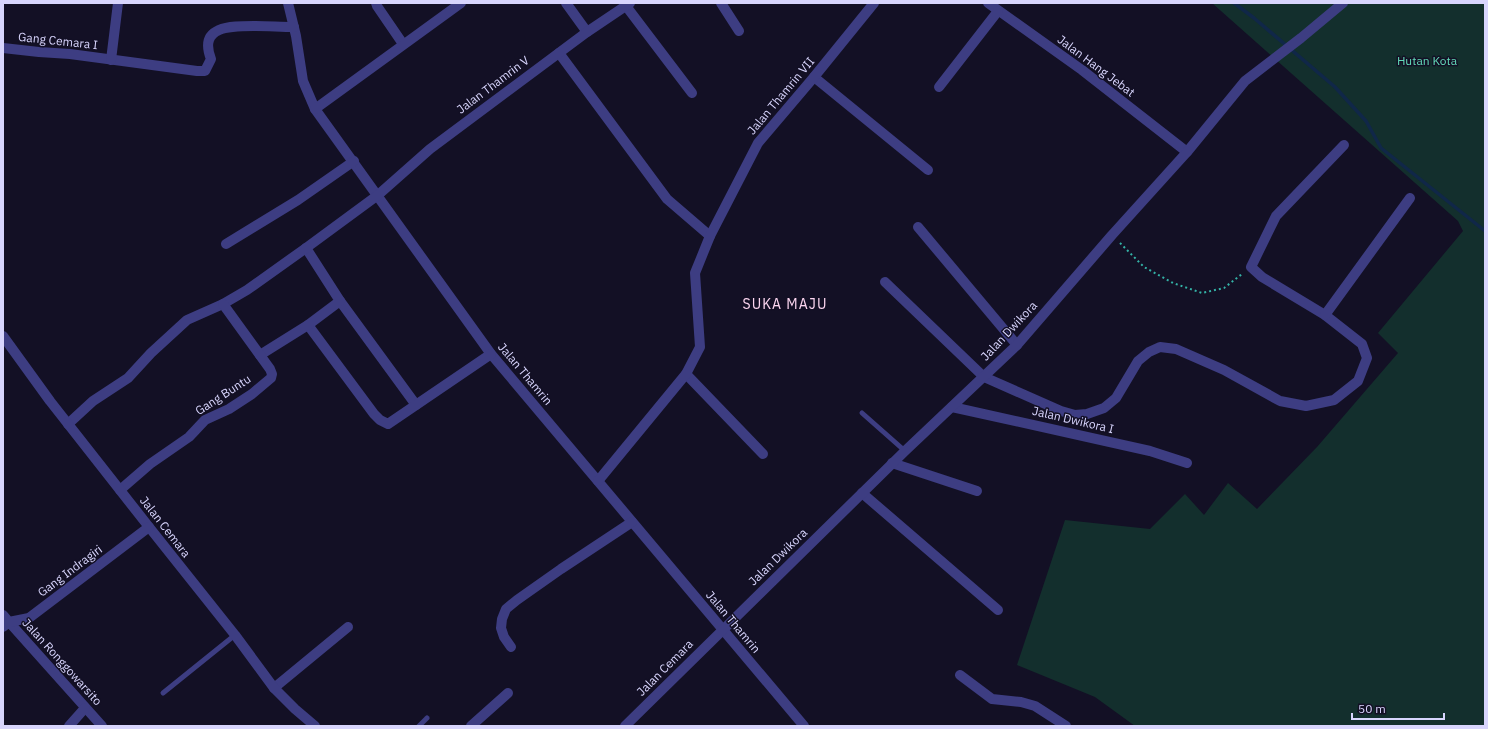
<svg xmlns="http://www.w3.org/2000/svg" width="1488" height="729" font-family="'IBM Plex Sans',sans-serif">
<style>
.green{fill:#132f2d}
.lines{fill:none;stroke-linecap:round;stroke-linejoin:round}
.stream{stroke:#102748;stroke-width:3.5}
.path{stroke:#34b3a7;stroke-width:2;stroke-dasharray:2 3;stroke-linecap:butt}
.service{stroke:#3d3d82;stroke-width:5}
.minor{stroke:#3d3d82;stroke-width:10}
.tertiary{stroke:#3d3d82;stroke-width:10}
.labels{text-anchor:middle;stroke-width:3;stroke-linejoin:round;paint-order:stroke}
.street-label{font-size:12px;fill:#d8d5fd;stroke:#131025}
.park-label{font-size:12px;fill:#63dbb9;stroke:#131025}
.quarter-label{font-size:14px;letter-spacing:1px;fill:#fdd7f1;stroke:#131025}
</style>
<rect width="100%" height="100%" fill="#131025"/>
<polygon class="green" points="1212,3 1485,3 1485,726 1135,726 1095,697 1017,665 1065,520 1150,529 1185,494 1204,515 1228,483 1257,509 1317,447 1398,353 1378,333 1463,231 1458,221"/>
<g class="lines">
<polyline class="stream" points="1234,3 1254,18 1335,87 1366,121 1381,148 1485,231"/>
<polyline class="path" points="1120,243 1144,267 1173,283 1202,293 1224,288 1242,274"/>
<g class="service">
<polyline points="862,413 905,451"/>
<polyline points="163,693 235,635"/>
<polyline points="419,726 427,718"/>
</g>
<g class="minor">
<polyline points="288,3 296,36 303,81 315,109 491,354 804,726"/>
<polyline points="376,3 377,6 403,44"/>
<polyline points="566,3 587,32"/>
<polyline points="721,3 739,31"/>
<polyline points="988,3 1082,70 1187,152"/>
<polyline points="626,6 692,93"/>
<path d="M3,48l36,4 31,2 127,17h8l6,-12c-13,-34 21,-33 45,-33 13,0 25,1 38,1"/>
<polyline points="559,53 667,199 710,236"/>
<polyline points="111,60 118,3"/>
<polyline points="814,77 928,170"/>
<polyline points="939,87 998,11"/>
<polyline points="315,109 461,3"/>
<polyline points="918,227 1017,345"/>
<polyline points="226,244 298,200 354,161"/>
<polyline points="885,282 984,377 1061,411 1075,415 1087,414 1104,408 1116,398 1138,361 1149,352 1160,347 1176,349 1224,370 1280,401 1306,406 1334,400 1358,381 1367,358 1362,344 1325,315 1262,277 1251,267 1276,216 1344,145"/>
<polyline points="340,301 416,405"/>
<polyline points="1325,315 1410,198"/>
<polyline points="308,325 374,414 380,420 388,424 491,354"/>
<polyline points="260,355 308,325 340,301 306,248"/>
<polyline points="686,374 763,454"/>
<polyline points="952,407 1150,451 1187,463"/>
<polyline points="68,424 93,401 128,378 151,353 187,320 223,304 247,290 306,248 378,195 430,149 587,32 630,3"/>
<polyline points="892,463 977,491"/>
<polyline points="598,481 686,374 700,347 695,273 710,236 758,143 814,77 874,3"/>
<polyline points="120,490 150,464 189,437 205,420 229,409 252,394 271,378 272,374 270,369 223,304"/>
<polyline points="862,493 998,610"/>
<polyline points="3,627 9,622 102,726"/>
<polyline points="511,647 504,637 501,628 502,619 506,609 517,600 561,569 632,522"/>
<polyline points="960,675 992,699 1021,702 1035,706 1066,726"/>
<polyline points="274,688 348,627"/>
<polyline points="69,726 85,708"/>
<polyline points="471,726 508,693"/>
<polyline points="625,726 905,451 1017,345 1112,235 1187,152 1245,81 1301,38 1343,3"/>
</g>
<g class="tertiary">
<polyline points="3,336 50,401 149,527 235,635 274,688 295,709 315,726"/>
<polyline points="3,615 9,622 29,618 149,527"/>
</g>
</g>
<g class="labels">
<g class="street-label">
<text transform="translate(58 41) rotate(6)" y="4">Gang Cemara I</text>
<text transform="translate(1096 66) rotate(37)" y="4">Jalan Hang Jebat</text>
<text transform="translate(493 85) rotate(-37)" y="4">Jalan Thamrin V</text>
<text transform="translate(781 96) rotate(-50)" y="4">Jalan Thamrin VII</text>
<text transform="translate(1009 331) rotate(-47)" y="4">Jalan Dwikora</text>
<text transform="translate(525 374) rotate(50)" y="4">Jalan Thamrin</text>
<text transform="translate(223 395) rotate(-33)" y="4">Gang Buntu</text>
<text transform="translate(1073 420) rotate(13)" y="4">Jalan Dwikora I</text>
<text transform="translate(165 527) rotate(52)" y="4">Jalan Cemara</text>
<text transform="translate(778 557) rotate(-44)" y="4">Jalan Dwikora</text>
<text transform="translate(70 571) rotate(-37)" y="4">Gang Indragiri</text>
<text transform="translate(733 622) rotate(50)" y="4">Jalan Thamrin</text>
<text transform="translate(62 662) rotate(48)" y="4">Jalan Ronggowarsito</text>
<text transform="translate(665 668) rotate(-45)" y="4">Jalan Cemara</text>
</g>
<g class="park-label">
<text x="1427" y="65">Hutan Kota</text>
</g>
<g class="quarter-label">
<text x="785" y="309">SUKA MAJU</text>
</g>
</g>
<rect width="1488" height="729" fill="none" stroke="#d8d5fd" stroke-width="8"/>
<path d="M1352 713v6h92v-6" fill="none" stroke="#d8d5fd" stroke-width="2"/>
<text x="1358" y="713" font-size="12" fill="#d8d5fd" stroke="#131025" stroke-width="3" paint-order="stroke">50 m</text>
</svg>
